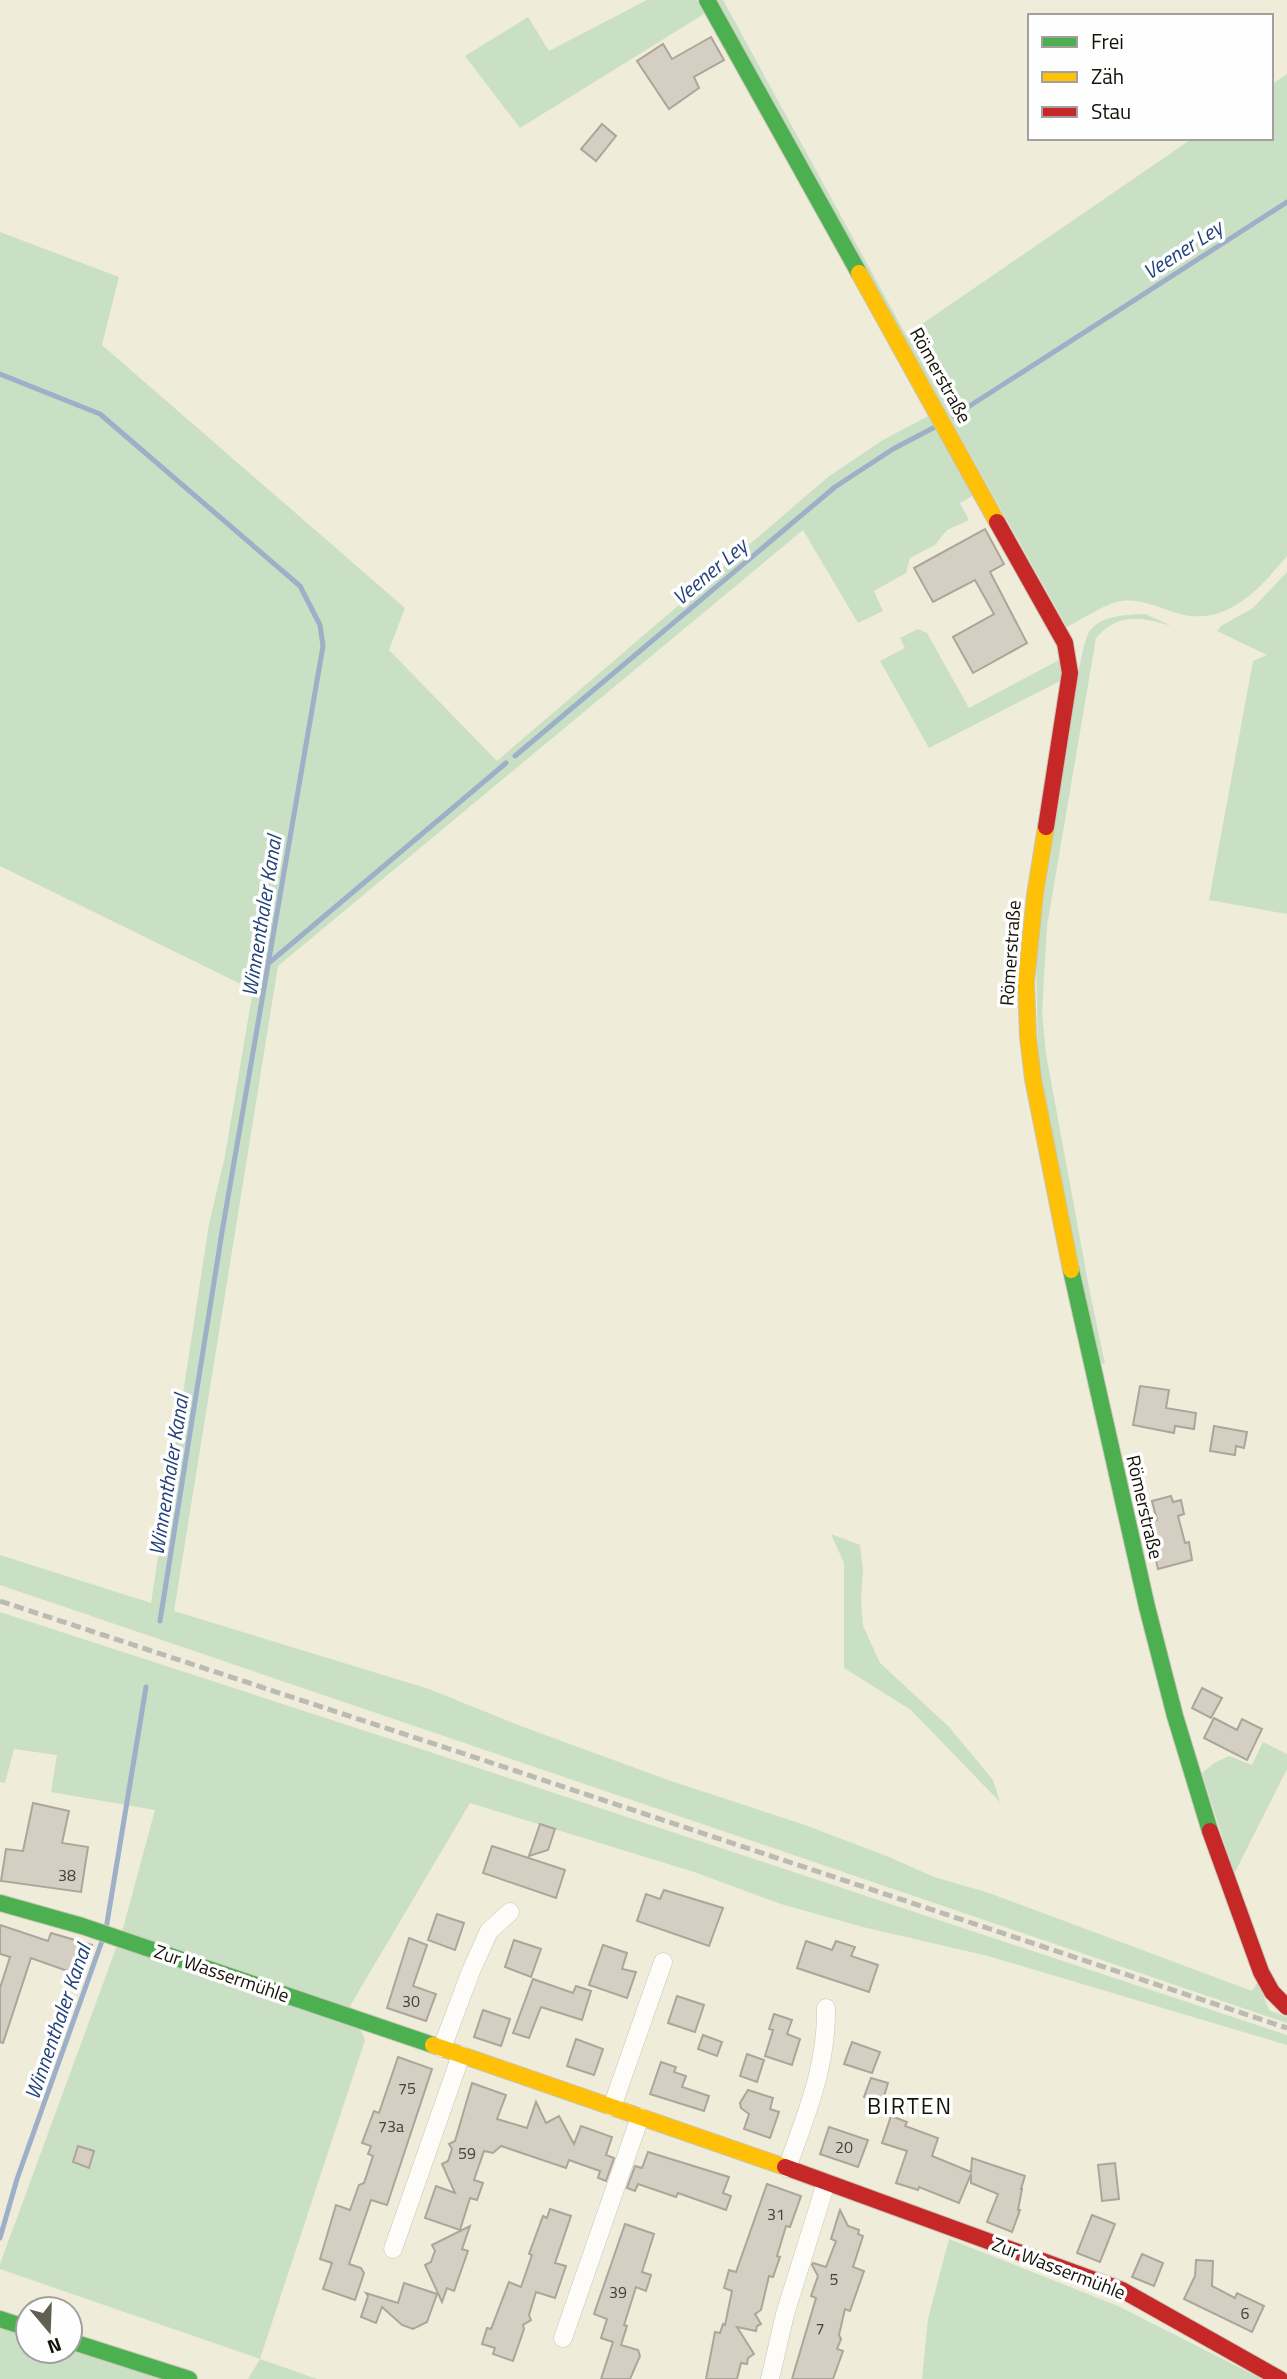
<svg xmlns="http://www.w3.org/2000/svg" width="1287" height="2379" font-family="'Titillium Web',sans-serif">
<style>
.green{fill:#c9e0c5}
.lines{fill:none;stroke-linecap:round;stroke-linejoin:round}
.stream{stroke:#9eafc8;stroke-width:5}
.building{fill:#d5cec2;stroke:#aca69a;stroke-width:2}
.street-casing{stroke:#c8c6b7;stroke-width:19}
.fast-casing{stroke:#c8c6b7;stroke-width:18}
.slow-casing{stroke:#c8c6b7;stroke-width:18}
.jam-casing{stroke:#c8c6b7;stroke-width:18}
.street{stroke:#fdfcf9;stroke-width:18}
.fast{stroke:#4caf50;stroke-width:16}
.slow{stroke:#ffc107;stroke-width:16}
.jam{stroke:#c62828;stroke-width:16}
.rail{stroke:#bbbab5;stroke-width:5;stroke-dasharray:10 5;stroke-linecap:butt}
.labels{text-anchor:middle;stroke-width:7;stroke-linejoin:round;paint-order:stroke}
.number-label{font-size:16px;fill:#454236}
.street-label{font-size:19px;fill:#151308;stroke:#fefefe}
.water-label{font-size:21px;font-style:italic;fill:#23427a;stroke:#fefefe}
.quarter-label{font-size:23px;letter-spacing:2px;fill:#151308;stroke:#fefefe}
</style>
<rect width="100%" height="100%" fill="#efecd9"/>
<g class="green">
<polygon points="647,0 697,0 704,14 520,128 465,56 528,17 549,51"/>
<path d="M715,0h8l183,335 287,-197h78v-53l16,-11v482c-26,31 -58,68 -103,59 -22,-5 -40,-17 -63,-14 -15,2 -40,19 -54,26z"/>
<polygon points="0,232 119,277 102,345 405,608 389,650 497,761 828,477 883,440 932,414 976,494 960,503 969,520 947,530 935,545 910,558 906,573 874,591 883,611 858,623 803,530 278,966 174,1611 429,1689 518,1725 668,1780 805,1825 889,1857 934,1877 989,1893 1252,1991 1258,1982 1269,2010 1287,2017 1287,2023 0,1585 0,1555 151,1603 209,1224 225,1156 253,990 0,866"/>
<polygon points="1287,572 1287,914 1209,900 1253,661 1267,655 1217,631 1221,626 1253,608"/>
<path d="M1145,614l27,12c-31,-9 -53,-14 -76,12l-49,288 -5,86 4,42 44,239 15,71 -7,-1 -60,-303 -2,-109 42,-278c3,-12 5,-28 10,-39 10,-19 38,-19 57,-20z"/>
<polygon points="918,629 927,633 969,708 1059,660 1064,679 929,748 880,661 905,648 900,638"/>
<polygon points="831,1534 860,1545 863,1571 861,1599 863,1626 880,1663 949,1727 993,1780 1000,1802 911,1710 844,1668 844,1563"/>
<polygon points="0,1612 421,1749 1287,2035 1287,2045 988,1956 863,1927 781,1904 694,1872 470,1803 350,2006 365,2040 260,2359 317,2379 248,2379 260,2359 0,2269 0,2264 122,1932 155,1810 51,1792 57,1755 14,1749 5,1783 0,1782"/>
<polygon points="1263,1742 1287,1754 1287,1769 1234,1874 1202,1773 1214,1763 1229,1756 1252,1765"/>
<polygon points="949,2239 1118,2306 1262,2379 922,2379 928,2319"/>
<polygon points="0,2319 28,2328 28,2351 70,2351 189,2379 0,2379"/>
</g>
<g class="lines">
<g class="stream">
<polyline points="0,374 100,414 300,586 320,625 323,646 222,1232 160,1621"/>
<polyline points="954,416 1287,202"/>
<polyline points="515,756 835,487 893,449 935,427"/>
<polyline points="270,962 506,763"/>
<polyline points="106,1929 146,1687"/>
<polyline points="0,2238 17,2179 102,1941"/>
</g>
</g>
<g class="building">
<polygon points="711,37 724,60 694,77 699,88 669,109 637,61 663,44 672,59"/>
<polygon points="602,124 616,136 596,161 581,149"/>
<polygon points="985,529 1004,564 990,572 1027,643 973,673 953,637 994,614 975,580 933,602 914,568"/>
<polygon points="1140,1386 1169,1390 1166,1408 1196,1413 1194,1429 1175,1426 1174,1433 1133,1425"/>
<polygon points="1214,1426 1247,1432 1244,1448 1236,1446 1235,1455 1210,1451"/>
<polygon points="1171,1496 1173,1502 1181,1500 1184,1514 1178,1516 1185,1543 1189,1542 1192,1560 1158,1569 1147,1522 1157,1520 1152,1501"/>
<polygon points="1202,1688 1222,1698 1211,1718 1192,1708"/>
<polygon points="1214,1718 1237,1730 1242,1719 1262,1729 1247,1760 1204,1738"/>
<polygon points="33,1803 69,1811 62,1843 88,1847 81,1892 1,1881 6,1849 23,1851"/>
<polygon points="540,1824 555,1829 548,1850 529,1856"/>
<polygon points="492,1846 565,1870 556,1898 483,1873"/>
<polygon points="664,1890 723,1908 709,1946 637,1921 646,1894 660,1899"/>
<polygon points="437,1914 464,1923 455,1950 428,1940"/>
<polygon points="0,1925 48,1941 51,1933 92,1945 86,1963 77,1960 73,1973 31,1958 3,2043 0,2042 0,1988 10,1957 0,1954"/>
<polygon points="409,1938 427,1945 413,1986 436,1994 426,2021 387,2008"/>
<polygon points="514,1940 541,1949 531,1977 505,1967"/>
<polygon points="806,1941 832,1950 836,1941 855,1947 851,1956 878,1965 869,1992 797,1968"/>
<polygon points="603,1945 627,1953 622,1969 636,1972 627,1998 589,1985"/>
<polygon points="533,1979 573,1993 576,1986 591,1991 582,2020 541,2007 529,2038 513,2033"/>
<polygon points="677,1996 704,2005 695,2032 668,2023"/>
<polygon points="483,2010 510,2019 501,2046 474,2037"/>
<polygon points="774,2014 792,2020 787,2034 800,2039 792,2065 765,2056 773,2030 769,2029"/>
<polygon points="703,2035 722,2042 717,2056 698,2049"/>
<polygon points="576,2039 603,2049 594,2075 567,2066"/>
<polygon points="852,2042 880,2052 872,2073 844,2064"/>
<polygon points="747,2054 764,2060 757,2082 740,2076"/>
<polygon points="398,2057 432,2069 387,2205 371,2200 349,2264 361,2268 364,2273 355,2300 323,2289 332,2263 320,2259 336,2205 350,2210 359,2185 364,2183 373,2156 368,2154 371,2146 362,2143 374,2111 379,2113"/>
<polygon points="661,2062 676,2067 674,2072 686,2076 682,2087 709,2096 704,2111 650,2094"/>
<polygon points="871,2078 888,2083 882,2103 864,2097"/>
<polygon points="472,2083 506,2095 497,2119 527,2128 536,2102 546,2123 559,2116 574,2144 581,2126 612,2137 606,2155 614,2158 606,2181 598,2178 600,2171 569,2160 566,2168 501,2146 493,2153 484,2151 474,2180 483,2183 477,2200 470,2198 460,2230 425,2218 436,2186 455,2193 442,2164 448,2161 452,2149 449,2144 455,2141"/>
<polygon points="748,2090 773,2098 770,2109 779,2112 770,2138 744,2129 749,2114 741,2108 740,2103"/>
<polygon points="891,2116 907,2122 905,2126 938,2138 932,2156 971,2172 972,2158 1025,2176 1021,2189 1022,2189 1018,2210 1020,2210 1012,2232 987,2222 998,2194 971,2183 971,2174 959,2203 919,2187 918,2190 896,2183 907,2151 882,2143"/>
<polygon points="829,2127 868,2140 858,2167 820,2154"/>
<polygon points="78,2146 94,2151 89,2168 73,2162"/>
<polygon points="648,2152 729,2177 723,2193 731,2196 726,2210 678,2193 676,2197 638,2184 635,2191 627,2188 635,2166 642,2168"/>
<polygon points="1115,2163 1119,2199 1102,2201 1098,2165"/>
<polygon points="767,2184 801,2196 790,2227 786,2226 777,2256 780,2257 773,2277 769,2276 761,2310 755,2314 761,2324 757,2326 756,2331 737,2327 754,2354 748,2358 747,2364 741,2363 737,2379 706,2379 715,2332 720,2333 723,2324 725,2325 732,2291 724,2288 729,2270 736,2272"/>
<polygon points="550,2209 571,2216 555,2263 566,2266 555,2298 536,2292 529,2315 531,2320 523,2325 524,2329 513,2361 493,2354 495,2348 482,2344 487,2328 491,2329 509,2282 521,2287 532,2255 529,2254 543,2216 547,2218"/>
<polygon points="840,2210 848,2226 859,2230 858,2234 863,2236 853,2267 864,2271 850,2311 845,2309 839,2335 841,2339 837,2349 843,2351 833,2379 792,2379 816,2298 811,2296 818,2276 812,2265 813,2263 826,2267 836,2241 831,2239"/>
<polygon points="1092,2215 1115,2224 1100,2262 1077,2253"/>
<polygon points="625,2224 654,2234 642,2272 651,2275 646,2291 636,2287 624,2325 627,2326 621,2345 638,2350 640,2356 630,2379 601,2379 613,2342 601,2338 607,2319 594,2314"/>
<polygon points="470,2226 462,2249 468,2251 454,2291 447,2288 442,2302 425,2265 431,2262 433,2256 435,2251 432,2245"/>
<polygon points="1142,2254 1163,2263 1154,2286 1132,2277"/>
<polygon points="1196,2260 1213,2261 1212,2286 1235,2298 1237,2293 1264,2306 1252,2332 1184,2299 1195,2276"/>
<polygon points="404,2283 437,2294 427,2322 413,2329 402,2325 382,2307 376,2323 361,2317 368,2296 366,2293 398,2303"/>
</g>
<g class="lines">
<defs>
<g id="street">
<polyline points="442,2048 471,1971 489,1931 510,1912"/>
<polyline points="612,2107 663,1962"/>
<path d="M787,2168c19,-53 40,-102 39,-160"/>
<polyline points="393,2249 461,2055"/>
<polyline points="563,2338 640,2117"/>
<polyline points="770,2379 785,2314 826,2183"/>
</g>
<g id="fast">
<polyline points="707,0 859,273"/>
<polyline points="1071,1270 1147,1607 1175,1716 1210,1831"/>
<polyline points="0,1903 82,1926 433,2045"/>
<polyline points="0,2319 28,2328"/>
<polyline points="70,2341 189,2379"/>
</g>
<g id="slow">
<polyline points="859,273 997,522"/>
<polyline points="1046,827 1035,895 1026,982 1028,1037 1033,1079 1071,1270"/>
<polyline points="433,2045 785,2167"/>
</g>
<g id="jam">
<polyline points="997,522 1065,643 1070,673 1046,827"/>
<polyline points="1210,1831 1261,1972 1272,1992 1287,2007"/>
<polyline points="785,2167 1122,2290 1280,2379"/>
</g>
</defs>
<use href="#street" class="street-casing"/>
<use href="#fast" class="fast-casing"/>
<use href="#slow" class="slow-casing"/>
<use href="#jam" class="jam-casing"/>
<use href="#street" class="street"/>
<use href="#fast" class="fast"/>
<use href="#slow" class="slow"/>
<use href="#jam" class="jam"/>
<polyline class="rail" points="0,1601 489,1762 1287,2028"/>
</g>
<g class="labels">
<g class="number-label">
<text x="67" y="1881">38</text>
<text x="411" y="2007">30</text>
<text x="407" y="2094">75</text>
<text x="391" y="2132">73a</text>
<text x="844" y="2153">20</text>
<text x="467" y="2159">59</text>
<text x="776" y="2220">31</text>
<text x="834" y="2285">5</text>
<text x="618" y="2298">39</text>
<text x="1245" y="2319">6</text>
<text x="820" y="2334">7</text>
</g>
<g class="street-label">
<text transform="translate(941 375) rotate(61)" y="7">Römerstraße</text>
<text transform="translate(1010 953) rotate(-86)" y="7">Römerstraße</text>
<text transform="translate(1145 1507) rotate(77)" y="7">Römerstraße</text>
<text transform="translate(222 1973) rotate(19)" y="7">Zur Wassermühle</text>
<text transform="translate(1059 2268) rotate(21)" y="7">Zur Wassermühle</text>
</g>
<g class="water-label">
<text transform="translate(1183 250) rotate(-33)" y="7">Veener Ley</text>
<text transform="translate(710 572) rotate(-40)" y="7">Veener Ley</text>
<text transform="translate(262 916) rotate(-81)" y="7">Winnenthaler Kanal</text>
<text transform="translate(169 1475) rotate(-81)" y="7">Winnenthaler Kanal</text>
<text transform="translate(58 2022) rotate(-71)" y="7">Winnenthaler Kanal</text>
</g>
<g class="quarter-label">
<text x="910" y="2114">BIRTEN</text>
</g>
</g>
<rect x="1028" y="14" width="245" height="126" fill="#fefefe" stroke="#a1a09c" stroke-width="2"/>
<rect x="1042" y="37" width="35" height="10" fill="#4caf50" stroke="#a1a09c" stroke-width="2"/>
<text x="1091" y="49" font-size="21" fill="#151308">Frei</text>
<rect x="1042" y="72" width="35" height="10" fill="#ffc107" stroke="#a1a09c" stroke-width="2"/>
<text x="1091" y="84" font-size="21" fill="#151308">Zäh</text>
<rect x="1042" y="107" width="35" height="10" fill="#c62828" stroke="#a1a09c" stroke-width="2"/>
<text x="1091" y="119" font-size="21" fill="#151308">Stau</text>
<g transform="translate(49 2330) rotate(161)"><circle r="33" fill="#fefefe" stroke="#a1a09c" stroke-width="2"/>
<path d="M0-5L12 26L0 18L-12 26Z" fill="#615f51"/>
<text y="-10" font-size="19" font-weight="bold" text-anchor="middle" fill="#151308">N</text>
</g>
</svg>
